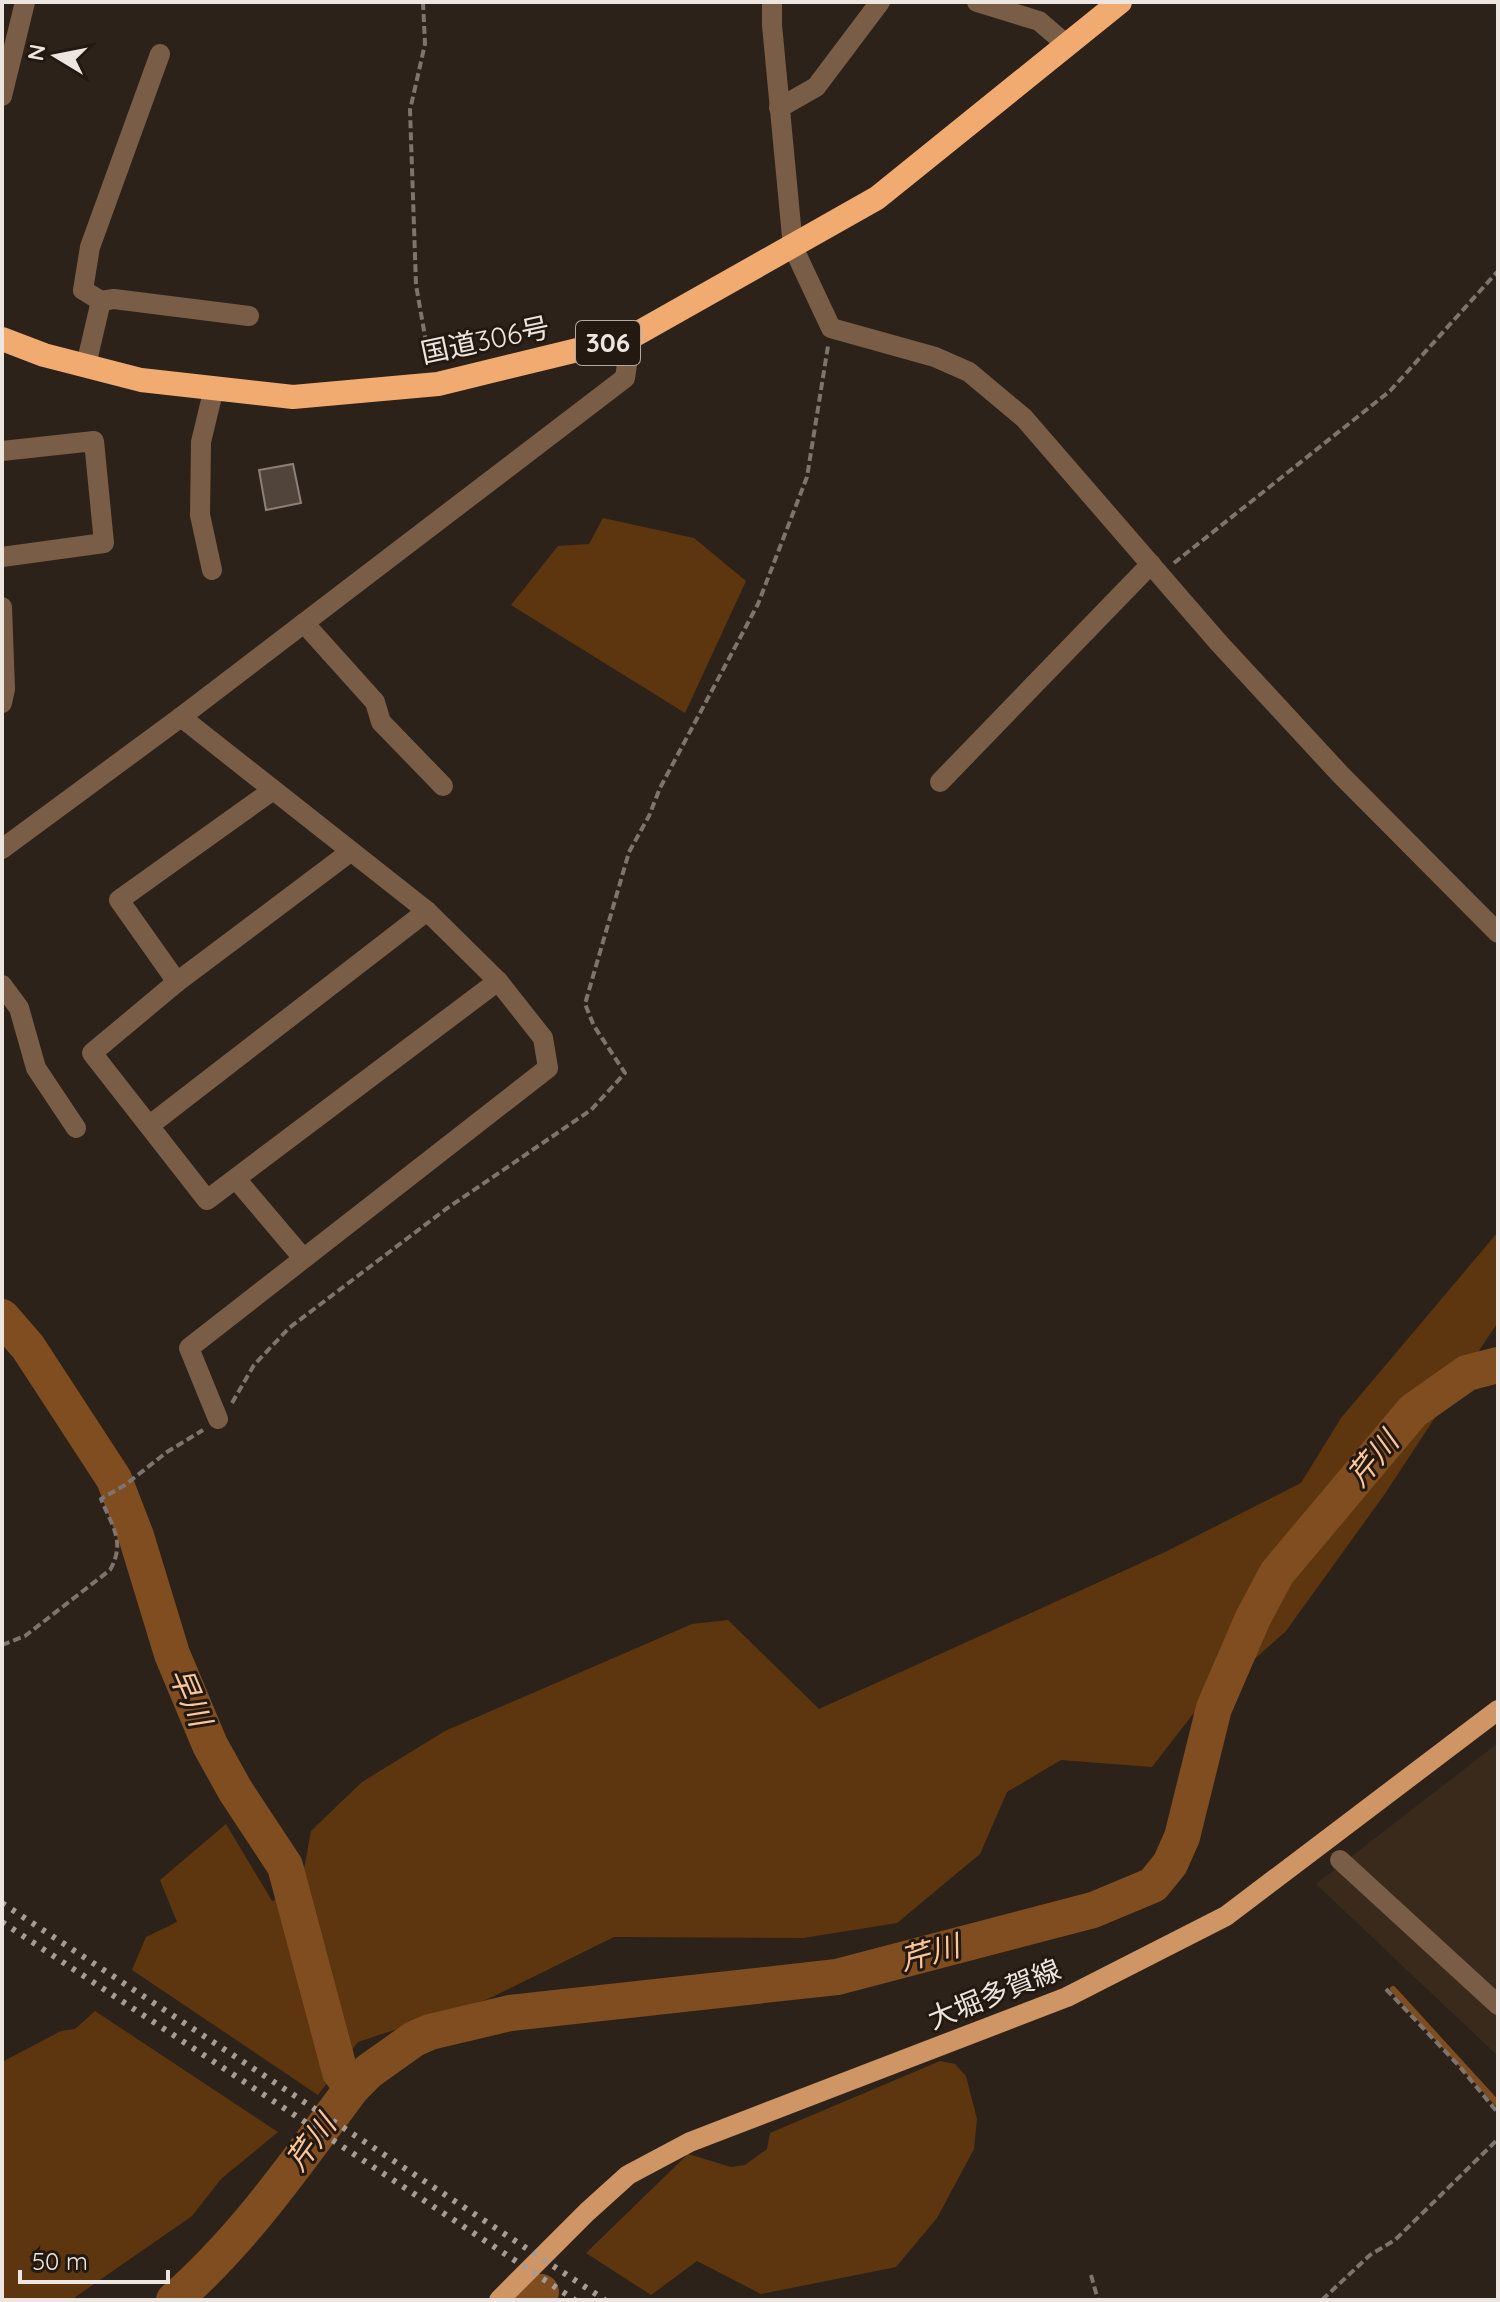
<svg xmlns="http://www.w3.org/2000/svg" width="1500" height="2302" font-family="Quicksand,'Noto Sans JP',sans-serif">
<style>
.built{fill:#3a2a1c}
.green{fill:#5d3610}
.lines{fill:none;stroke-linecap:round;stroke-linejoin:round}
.stream{stroke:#7f4d1f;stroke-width:6}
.river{stroke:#7f4d1f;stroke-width:36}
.building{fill:#51453b;stroke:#8e8076;stroke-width:2}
.path{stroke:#7e746d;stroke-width:4;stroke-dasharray:8 4;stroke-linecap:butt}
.minor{stroke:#7a5d46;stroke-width:20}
.major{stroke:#cf9564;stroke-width:20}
.highway{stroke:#f1aa6f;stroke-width:24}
.rail{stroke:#a49c95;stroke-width:6;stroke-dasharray:4 8;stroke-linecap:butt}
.labels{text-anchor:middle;stroke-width:6;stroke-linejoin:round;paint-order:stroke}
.shield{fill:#241910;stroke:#b1a8a2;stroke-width:2}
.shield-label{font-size:26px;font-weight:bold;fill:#ede6e0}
.street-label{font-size:28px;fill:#ede6e0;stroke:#241910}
.water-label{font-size:30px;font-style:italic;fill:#fdc69a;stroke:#241910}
</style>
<rect width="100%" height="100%" fill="#2d221a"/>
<polygon class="built" points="1498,1743 1498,2056 1316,1884"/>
<g class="green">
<polygon points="603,518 694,538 746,581 685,713 511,605 558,546 589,544"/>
<polygon points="1498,1232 1498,1322 1384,1495 1286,1631 1193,1714 1152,1767 1061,1760 1007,1792 980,1854 897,1923 803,1938 614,1937 488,1999 358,2042 318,2095 132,1970 146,1937 177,1922 160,1880 226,1824 272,1901 300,1891 311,1831 362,1782 445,1731 692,1624 728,1620 819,1709 1163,1553 1301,1483 1341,1418"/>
<polygon points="95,2011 278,2132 221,2179 192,2216 71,2300 2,2300 2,2062 61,2031 75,2029"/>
<polygon points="940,2061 955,2064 966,2076 977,2119 974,2149 937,2218 896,2267 761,2294 697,2261 651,2295 586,2253 688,2154 731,2167 745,2165 767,2149 770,2133"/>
</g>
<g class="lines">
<polyline class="stream" points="1393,1989 1498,2104"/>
<g class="river">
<polyline points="2,1317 28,1347 114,1479 136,1536 172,1654 210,1745 235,1790 285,1866 340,2072 352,2088"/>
<path d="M174,2300c70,-61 123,-138 178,-212l17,-17 45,-32 16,-7 80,-19 327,-36 256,-67 60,-25 17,-21 12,-27 32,-129 39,-90 24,-45 136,-162 54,-38 31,-8"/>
<polyline points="531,2300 541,2292"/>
</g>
</g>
<polygon class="building" points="293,464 301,503 266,510 259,470"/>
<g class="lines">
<g class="path">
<polyline points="423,2 425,44 410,110 416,285 429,359"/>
<polyline points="1174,563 1390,391 1498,271"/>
<polyline points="232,1403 254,1365 289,1328 446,1209 591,1110 625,1073 594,1026 585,1004 629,852 649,816 660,788 758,604 807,477 828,346"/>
<path d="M2,1645l23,-9 85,-66c16,-28 2,-44 -9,-71l24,-14 42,-33 36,-22"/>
<polyline points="1386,1989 1460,2067 1498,2113"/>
<polyline points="1091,2275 1098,2300"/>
<polyline points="1322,2300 1370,2255 1395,2240 1498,2139"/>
</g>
<g class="minor">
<polyline points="772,2 772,25 793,247 831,328 935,357 969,372 1024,418 1218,642 1340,774 1498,933"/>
<polyline points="977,2 1039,21 1067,45"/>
<polyline points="2,96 25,2"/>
<polyline points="779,108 816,87 880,2"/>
<polyline points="101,301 114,299 249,316"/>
<polyline points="86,365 101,301 83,290 90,247 160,54"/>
<polyline points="2,451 94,441 104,543 2,557"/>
<polyline points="212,570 200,515 201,442 214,388"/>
<polyline points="2,607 5,689 2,703"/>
<polyline points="304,623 375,702 381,722 443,786"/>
<polyline points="181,717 427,911 498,981 543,1038 548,1068 189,1348 218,1419"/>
<polyline points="940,782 1151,564"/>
<polyline points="2,849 181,717 625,378 631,337"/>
<polyline points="350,852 177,982 92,1053 207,1200 498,981"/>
<polyline points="177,982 119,900 273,790"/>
<polyline points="2,985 19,1008 36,1068 76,1128"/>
<polyline points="150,1125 427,911"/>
<polyline points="236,1179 303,1258"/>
<polyline points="1340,1860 1498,2005"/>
</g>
<polyline class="major" points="499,2300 587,2212 628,2175 690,2142 1067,1997 1226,1916 1498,1710"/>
<polyline class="highway" points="2,339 44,355 141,380 293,397 438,384 631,337 877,198 1120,2"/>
<g class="rail">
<polyline points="2,1903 605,2300"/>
<polyline points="2,1922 575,2300"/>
</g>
</g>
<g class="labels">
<rect class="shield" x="576" y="321" width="64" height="44" rx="6"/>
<g class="shield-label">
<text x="608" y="352">306</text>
</g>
<g class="street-label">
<text transform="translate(485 340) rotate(-12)" y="10">国道306号</text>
<text transform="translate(994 1994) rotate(-22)" y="10">大堀多賀線</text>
</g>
<g class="water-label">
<text transform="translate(1373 1459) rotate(-50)" y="10">芹川</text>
<text transform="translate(190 1697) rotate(67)" y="10">早川</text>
<text transform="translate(930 1953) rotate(-15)" y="10">芹川</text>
<text transform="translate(311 2143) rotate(-53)" y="10">芹川</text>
</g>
</g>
<rect width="1500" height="2302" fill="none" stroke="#ede6e0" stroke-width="8"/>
<g transform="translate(56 56) rotate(280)" stroke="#241910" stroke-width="6" paint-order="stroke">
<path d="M0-6L14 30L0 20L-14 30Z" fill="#ede6e0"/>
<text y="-12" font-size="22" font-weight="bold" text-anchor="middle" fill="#ede6e0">N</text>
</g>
<path d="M20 2270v12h148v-12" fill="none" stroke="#ede6e0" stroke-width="4"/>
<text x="32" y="2270" font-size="24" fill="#ede6e0" stroke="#241910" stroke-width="6" paint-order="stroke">50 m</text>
</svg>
